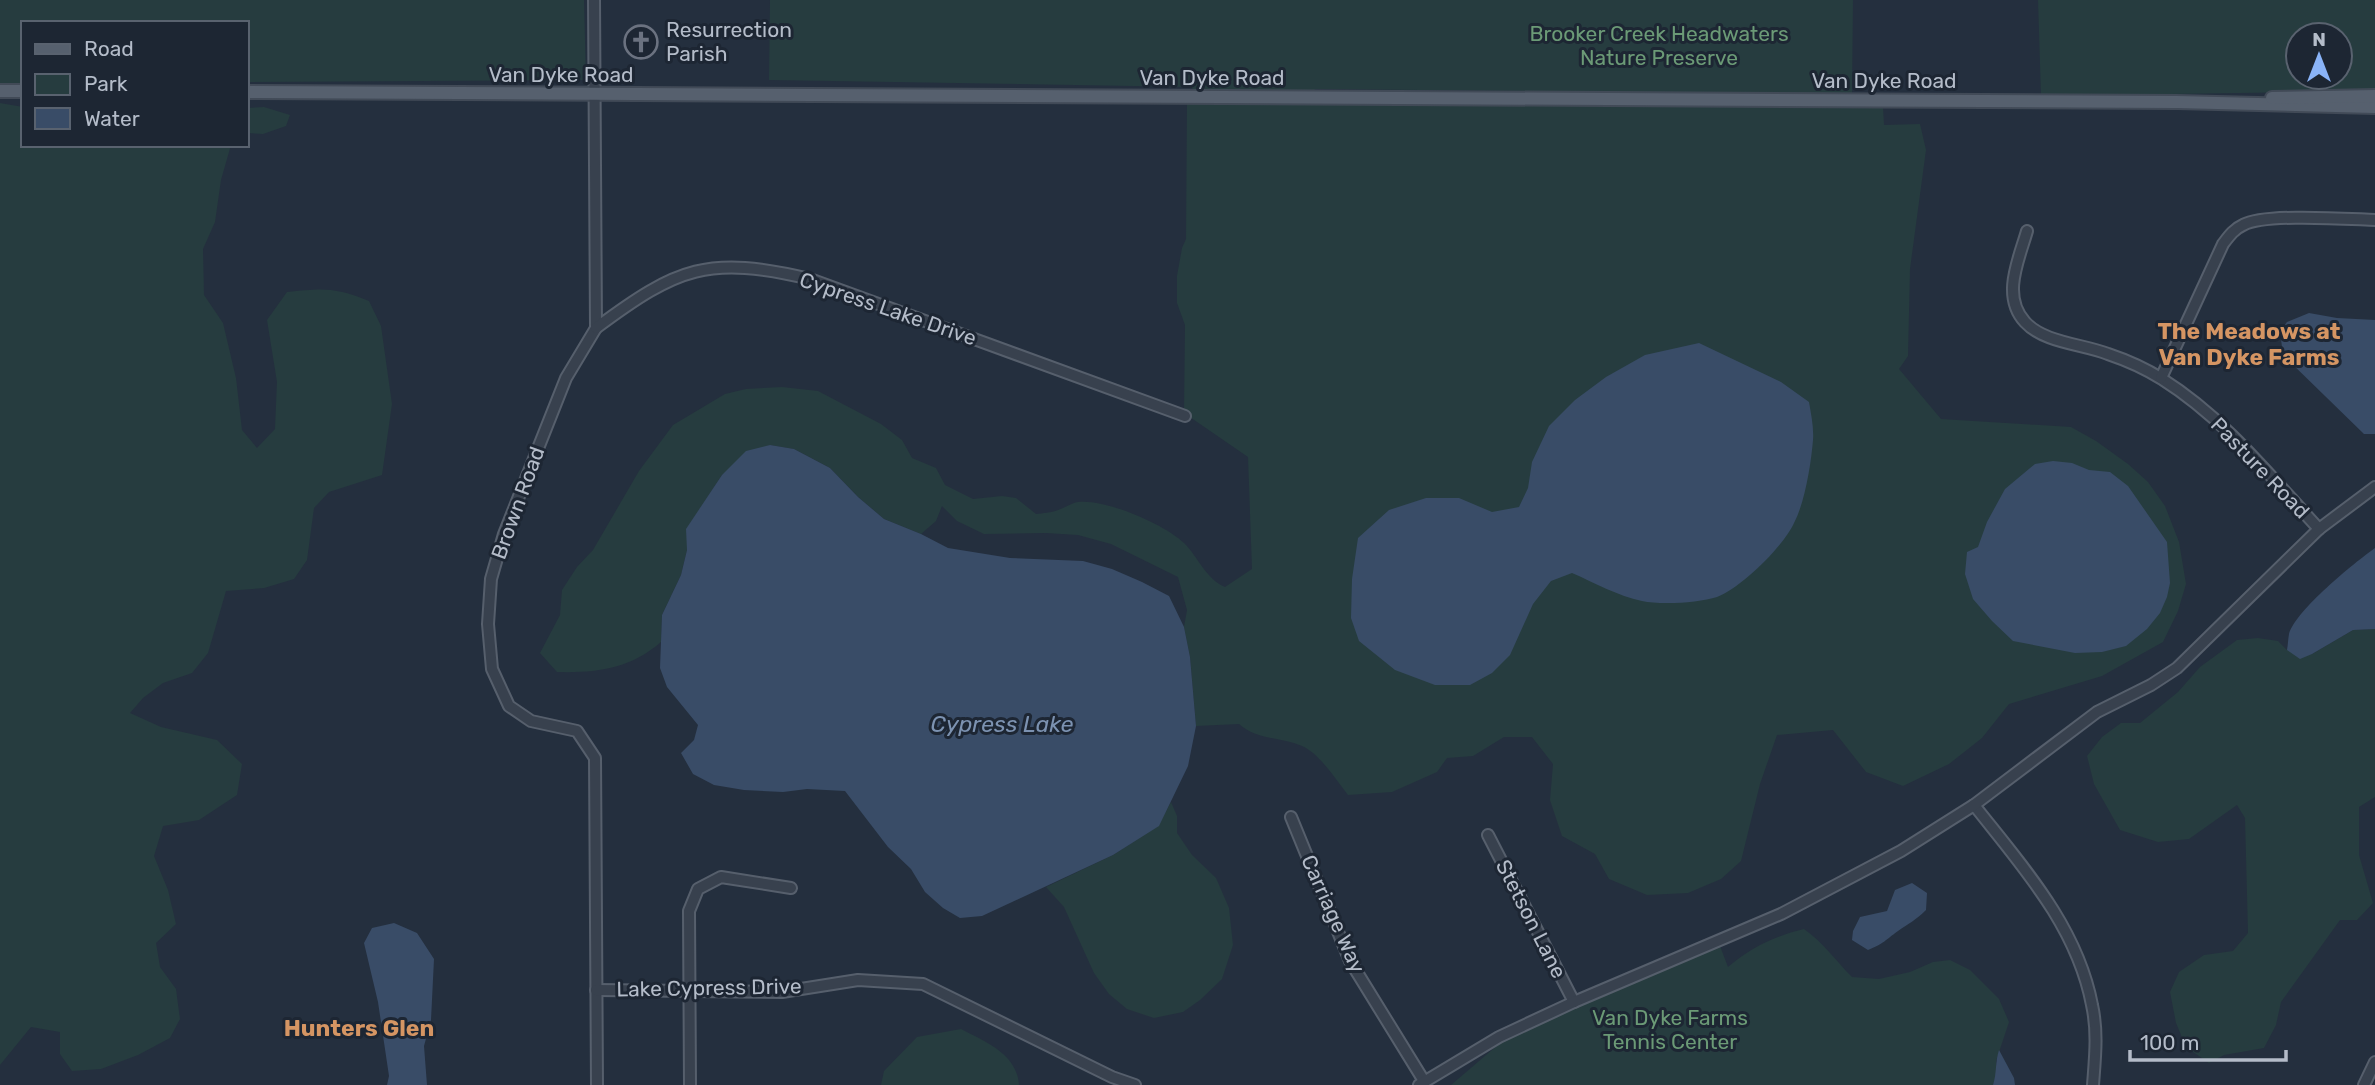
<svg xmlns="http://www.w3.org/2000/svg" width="2375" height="1085" font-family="Rubik,sans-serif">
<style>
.green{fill:#263c3f;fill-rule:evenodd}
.water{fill:#394c67}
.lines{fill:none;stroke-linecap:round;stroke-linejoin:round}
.minor-casing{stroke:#565f6c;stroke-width:14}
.major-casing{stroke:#414a57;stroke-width:16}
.minor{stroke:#38414e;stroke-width:10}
.major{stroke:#56606e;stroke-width:12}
.labels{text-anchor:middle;stroke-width:6;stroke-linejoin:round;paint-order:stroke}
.poi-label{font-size:21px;fill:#b4bcc9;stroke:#1d2633;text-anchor:start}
.park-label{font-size:21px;fill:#6b9a76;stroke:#1d2633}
.street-label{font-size:21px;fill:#b4bcc9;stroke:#1d2633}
.neighbourhood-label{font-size:23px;font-weight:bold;fill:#d59563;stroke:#1d2633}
.water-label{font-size:23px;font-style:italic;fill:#7c92b1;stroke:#1d2633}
</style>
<rect width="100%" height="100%" fill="#242f3e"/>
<g class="green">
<polygon points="0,0 584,0 586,80 247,82 247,23 23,23 23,85 0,85"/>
<polygon points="770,0 1853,0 1852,94 1315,89 1314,91 1193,91 1192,87 769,80"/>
<path d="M2038,0h337v91l-334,5zM2298,35h42v42h-42z"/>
<path d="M0,103l23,4v38h208l-10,35 -6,42 -12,27 1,46 19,28 13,55 6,52 15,18 18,-19 2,-47 -10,-62 20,-28c36,-4 48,-5 82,9l12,25 11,78 -10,71 -53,17 -15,16 -7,52 -13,19 -30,9 -38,3 -18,62 -16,20 -29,10 -20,15 -13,15 31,14 56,13 25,24 -5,31 -38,25 -36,6 -9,30 14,34 8,34 -20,19 4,24 16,22 4,30 -10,19 -32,17 -37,14 -29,2 -12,-17v-22l-29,-5 -31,38z"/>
<path d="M1187,103l696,4 1,18 36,-1 6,26 -16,119 -2,87 -9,13 42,50 130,8 25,14 32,23 20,18 17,24 14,36 7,42 -8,27 -15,31 -61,34 -93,28 -27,34 -33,26 -46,22 -37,-14 -33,-42 -56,5 -17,49 -19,77 -20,18 -33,14 -41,2 -38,-16 -14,-25 -33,-18 -12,-36 3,-36 -21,-27h-28l-31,19 -26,2 -10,14 -45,20 -44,3c-11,-14 -29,-42 -46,-49 -22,-9 -45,-6 -63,-22l-43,2 -6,-69 -6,-30 3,-17 -9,-33 -67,-33 -33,-9 -32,-2 -62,1 -27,-13 -15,-15 -6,15 -15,13 -37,-15 -26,-22 -28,-29 -36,-19 -24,-4 -48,30 -35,54v21l-6,25 -19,40 -1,27c-31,27 -64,31 -104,30l-17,-19 20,-38 2,-25 15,-23 16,-17 46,-79 34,-46 52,-31 21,-5 36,-2 36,4 63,33 21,16 10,18 24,10 9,17 28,14 29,-3 14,2 20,16c7,-1 15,-1 22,-4 7,-2 13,-7 20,-8 28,-3 86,22 106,41 15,15 21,35 41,44l27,-18 -4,-112 -64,-44 1,-88 -8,-22v-27l5,-28 4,-9z"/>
<polygon points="264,107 290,115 286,126 263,134 247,133 247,108"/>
<polygon points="2375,629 2375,797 2359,807 2359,855 2373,903 2357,920 2340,920 2281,1002 2276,1025 2264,1048 2224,1055 2209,1063 2186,1047 2176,1023 2170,992 2179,972 2204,955 2233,951 2248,933 2245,818 2237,805 2189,839 2158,842 2120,830 2094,784 2087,756 2102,737 2121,723 2140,723 2178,692 2200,667 2237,640 2258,638 2278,641 2287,650 2312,654 2353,630"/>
<polygon points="1171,802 1177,816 1177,833 1192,855 1216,878 1229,908 1233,945 1222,979 1200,1000 1183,1012 1154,1018 1127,1009 1109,994 1094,973 1064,907 1046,887 1113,855 1158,826"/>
<path d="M1804,929c19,13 32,32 48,48l27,2 31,-7 23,-10 17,-2 20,10 29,29 10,23 -13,39 1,14 -4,10h-542l55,-47 214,-92 8,21c23,-20 47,-31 76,-38z"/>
<path d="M961,1029c25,13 56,25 58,56h-138l3,-14 33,-34z"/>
</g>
<g class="water">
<polygon points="2309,313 2337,318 2375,320 2375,434 2364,434 2283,355 2280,331 2287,322"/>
<path d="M1699,343l82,39 28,20c2,12 5,26 4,38 -2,24 -8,62 -19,83 -11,24 -53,65 -77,74 -18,6 -57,8 -75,4 -24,-5 -47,-18 -70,-28l-21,8 -18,23 -23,51 -18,18 -22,12h-35l-40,-15 -36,-29 -8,-23 1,-39 6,-41 31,-28 37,-12h33l33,14 27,-5 9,-19 4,-26 17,-36 26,-26 31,-23 39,-22z"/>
<polygon points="770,445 794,449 830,468 858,497 884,519 921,534 948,548 1010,558 1083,561 1112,569 1142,582 1169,596 1184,627 1190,657 1196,726 1188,766 1159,826 1113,855 982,916 960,918 943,908 925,892 911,869 888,847 845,791 807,789 783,792 744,790 714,785 693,774 681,753 694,740 698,725 667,687 660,668 662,615 681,575 687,550 686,529 722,475 746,451"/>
<polygon points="2053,461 2072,463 2089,470 2110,472 2128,486 2167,542 2170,583 2167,597 2160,613 2147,629 2126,646 2102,652 2075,653 2013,641 1992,621 1973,599 1965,574 1967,552 1978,547 1987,522 2005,489 2035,464"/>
<path d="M2375,548v81l-22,1 -41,24 -12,5 -13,-9c1,-5 1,-11 2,-16 7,-24 65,-71 86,-86z"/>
<path d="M1912,883l15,10 -1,17c-11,11 -17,13 -28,21 -14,10 -13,12 -30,19l-16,-10 1,-9 7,-14 27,-6 8,-21z"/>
<polygon points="394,923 417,933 434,959 431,1020 424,1046 427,1085 387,1085 389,1076 378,1002 364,943 372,928"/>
<path d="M1999,1050l15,28 1,7h-22c4,-12 2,-23 6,-35z"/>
</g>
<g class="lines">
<defs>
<g id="minor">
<polyline points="594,0 596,328 566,378 504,534 491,579 488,624 492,669 509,706 531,721 577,731 595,758 597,1085"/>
<path d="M2027,231c-8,28 -26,65 -2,91 19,21 58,22 83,32 18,6 38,15 54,25 62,39 108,97 157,150"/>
<path d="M596,328c82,-61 112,-73 214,-49l375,137"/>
<path d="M2161,378l62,-134c6,-8 11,-15 20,-19 22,-12 104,-6 132,-5"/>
<path d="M1974,805c48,61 103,121 118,200 6,27 3,53 1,80"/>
<polyline points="1291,817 1350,961 1424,1081"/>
<polyline points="1488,835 1574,1002"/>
<polyline points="596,990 782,992 858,980 923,984 1112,1077 1135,1085"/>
<polyline points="690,1085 689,911 698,889 721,877 791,888"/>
<polyline points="1419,1085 1499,1037 1574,1002 1781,914 1901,851 1974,805 2097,712 2151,685 2177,668 2319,529 2375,487"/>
<polyline points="2364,1085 2375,1062"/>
</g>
<g id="major">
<polyline points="0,91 23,91"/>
<polyline points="247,92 2177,102 2375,107"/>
<polyline points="2272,98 2375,96"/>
</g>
</defs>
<use href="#minor" class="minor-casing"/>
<use href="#major" class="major-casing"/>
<use href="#minor" class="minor"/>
<use href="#major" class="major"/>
</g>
<defs>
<symbol id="church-ring" viewBox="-11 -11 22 22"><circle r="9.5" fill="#1d2633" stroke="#6b7280" stroke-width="1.5"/><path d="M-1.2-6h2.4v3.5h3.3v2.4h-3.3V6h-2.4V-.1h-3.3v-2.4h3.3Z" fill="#6b7280"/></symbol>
</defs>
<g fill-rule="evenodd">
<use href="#church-ring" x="622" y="23" width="38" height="38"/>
</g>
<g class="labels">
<g class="poi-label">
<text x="666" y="37">Resurrection<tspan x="666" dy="24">Parish</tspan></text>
</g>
<g class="park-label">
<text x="1659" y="41">Brooker Creek Headwaters<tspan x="1659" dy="24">Nature Preserve</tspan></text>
<text x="1670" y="1025">Van Dyke Farms<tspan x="1670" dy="24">Tennis Center</tspan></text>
</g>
<g class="street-label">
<text x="561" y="82">Van Dyke Road</text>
<text x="1212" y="85">Van Dyke Road</text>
<text x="1884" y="88">Van Dyke Road</text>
<text transform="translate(888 309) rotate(19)" y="7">Cypress Lake Drive</text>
<text transform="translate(2260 468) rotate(46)" y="7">Pasture Road</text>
<text transform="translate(518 503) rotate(-70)" y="7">Brown Road</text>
<text transform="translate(1333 914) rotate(66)" y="7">Carriage Way</text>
<text transform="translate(1531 919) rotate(63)" y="7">Stetson Lane</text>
<text transform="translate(709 988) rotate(-1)" y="7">Lake Cypress Drive</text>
</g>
<g class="neighbourhood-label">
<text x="2249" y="339">The Meadows at<tspan x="2249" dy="26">Van Dyke Farms</tspan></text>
<text x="359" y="1036">Hunters Glen</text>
</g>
<g class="water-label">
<text x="1002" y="732">Cypress Lake</text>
</g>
</g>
<rect x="21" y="21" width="228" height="126" fill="#1d2633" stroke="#59626f" stroke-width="2"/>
<rect x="35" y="44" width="35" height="10" fill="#56606e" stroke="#59626f" stroke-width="2"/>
<text x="84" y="56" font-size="21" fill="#b4bcc9">Road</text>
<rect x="35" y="74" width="35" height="21" fill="#263c3f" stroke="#59626f" stroke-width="2"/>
<text x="84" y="91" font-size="21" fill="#b4bcc9">Park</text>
<rect x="35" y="108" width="35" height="21" fill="#394c67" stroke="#59626f" stroke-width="2"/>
<text x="84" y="126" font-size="21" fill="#b4bcc9">Water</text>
<g transform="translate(2319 56)"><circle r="33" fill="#1d2633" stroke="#59626f" stroke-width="2"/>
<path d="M0-5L12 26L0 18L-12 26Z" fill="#8ab4f8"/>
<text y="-10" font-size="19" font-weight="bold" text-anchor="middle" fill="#b4bcc9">N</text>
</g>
<path d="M2130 1050v10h156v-10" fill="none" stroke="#b4bcc9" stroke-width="3.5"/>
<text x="2140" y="1050" font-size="21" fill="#b4bcc9" stroke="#1d2633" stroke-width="5" paint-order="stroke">100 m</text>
</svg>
